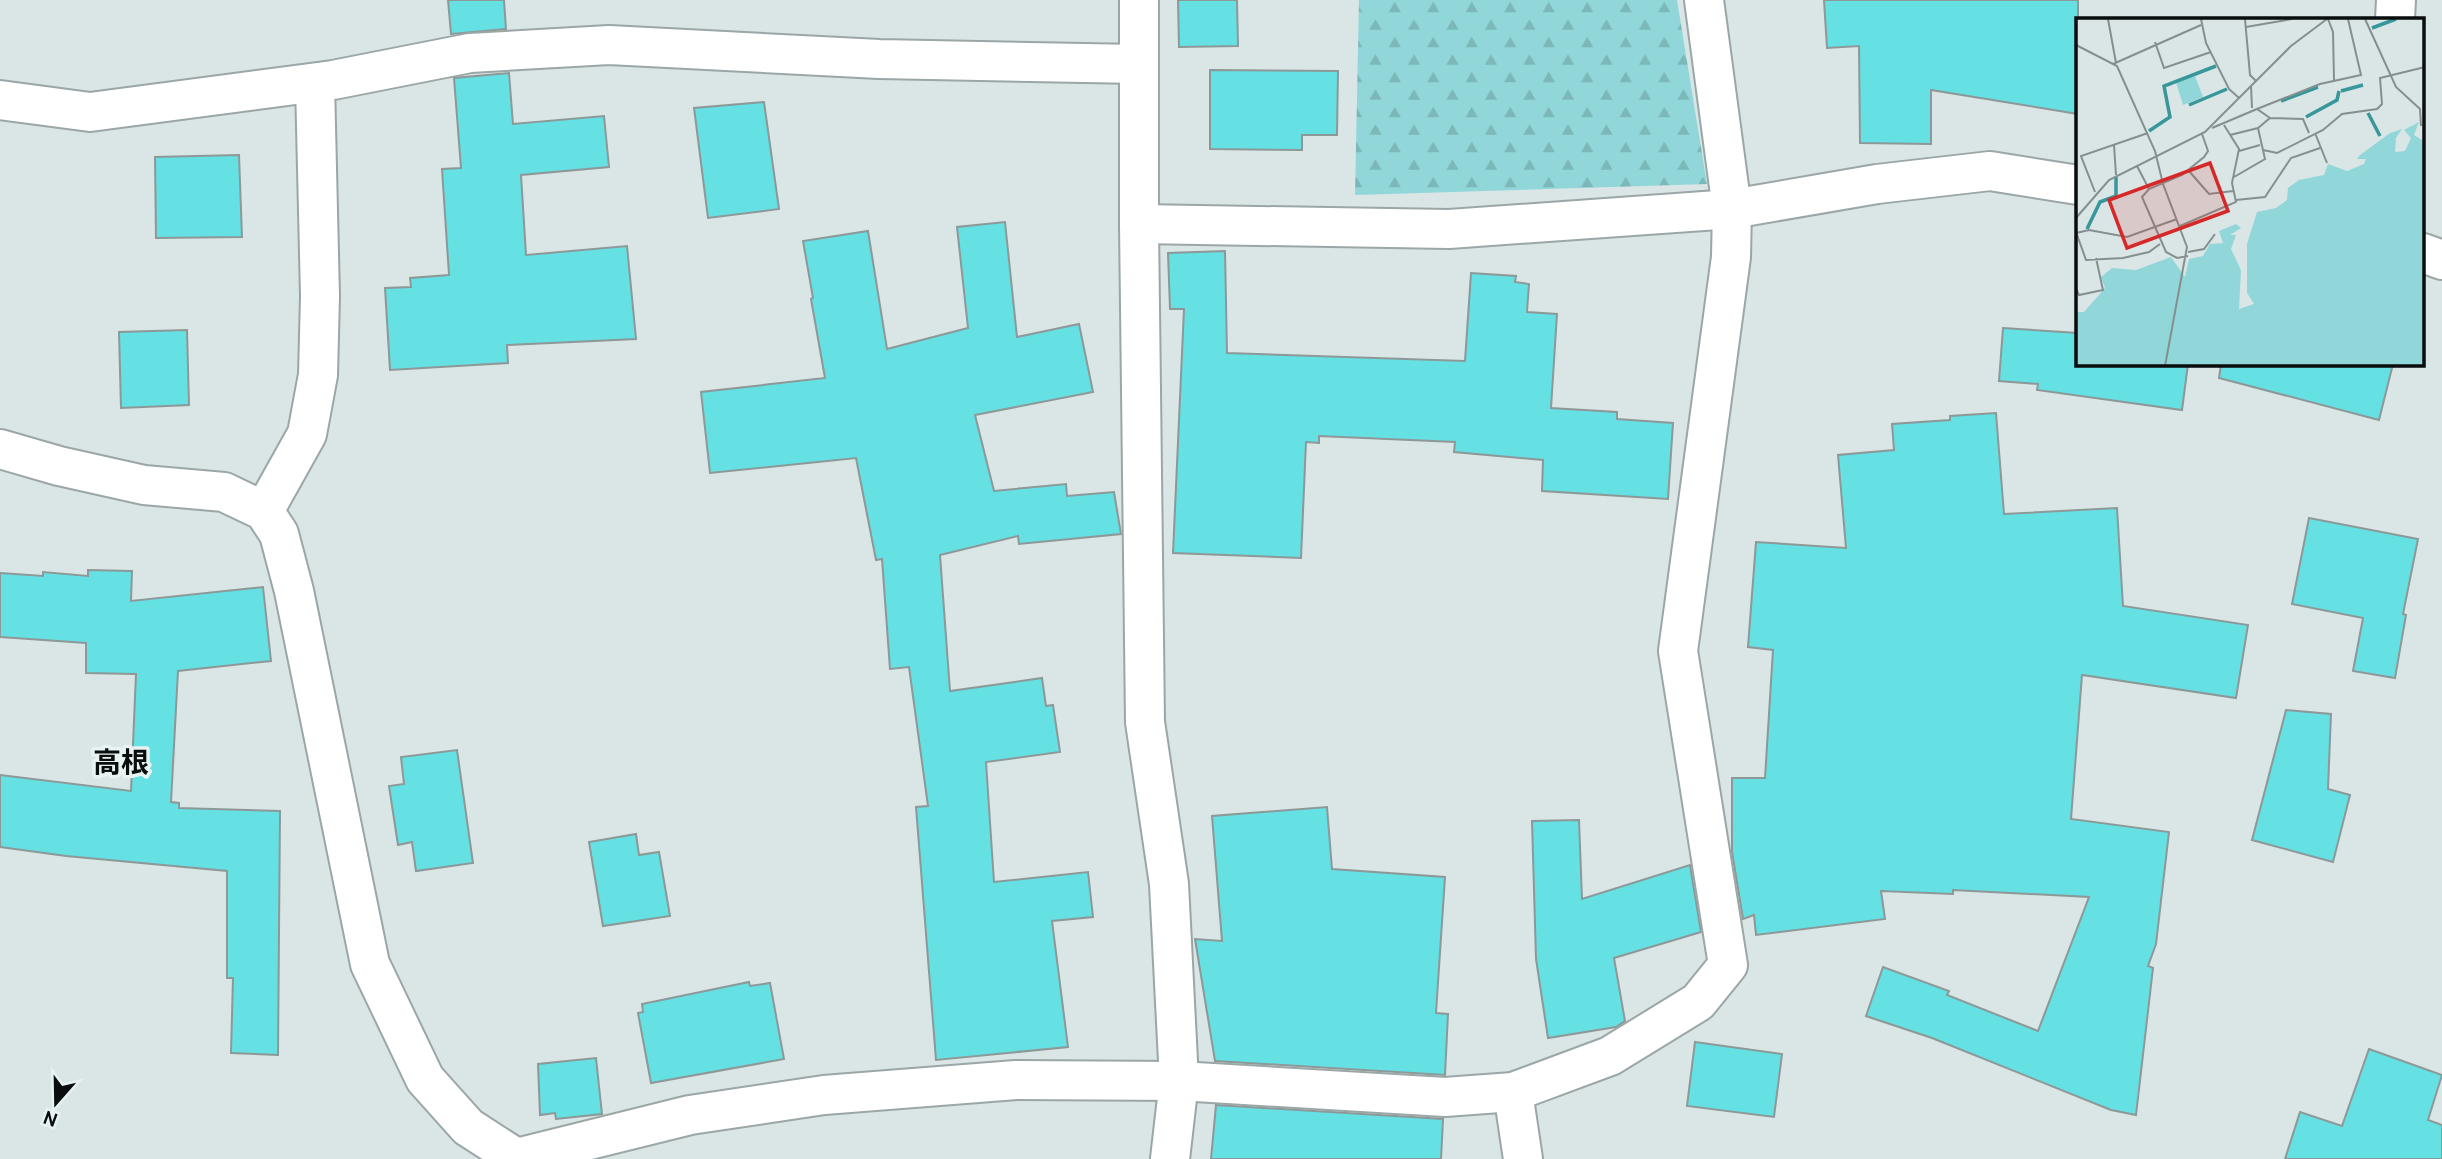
<svg xmlns="http://www.w3.org/2000/svg" width="2442" height="1159" font-family="Cabin,'Noto Sans JP',sans-serif">
<style>
.forest{fill:url(#forest-firs)}
.building{fill:#65e0e3;stroke:#8d9898;stroke-width:2}
.lines{fill:none;stroke-linecap:round;stroke-linejoin:round}
.minor-casing{stroke:#9ba6a6;stroke-width:42}
.tertiary-casing{stroke:#9ba6a6;stroke-width:42}
.minor{stroke:#fff;stroke-width:38}
.tertiary{stroke:#fff;stroke-width:38}
.labels{text-anchor:middle;stroke-width:7;stroke-linejoin:round;paint-order:stroke}
.neighbourhood-label{font-size:28px;font-weight:bold;fill:#090d0d;stroke:#e7f3f3}
.inset-river{fill:none;stroke:#38979a;stroke-width:3.5}
.inset-road{fill:none;stroke:#868f8f;stroke-width:2}
.view{fill:#d62828;fill-opacity:0.15;stroke:#d62828;stroke-width:3.5}
.inset-edge{fill:none;stroke:#090d0d;stroke-width:3.5}
</style>
<defs>
<pattern id="forest-firs" width="22" height="20" patternUnits="userSpaceOnUse" patternTransform="scale(1.75)"><rect width="22" height="20" fill="#91d7d9"/><path d="M5 1l3.5 6h-7zM16 11l3.5 6h-7z" fill="#7cb7b9"/></pattern>
</defs>
<rect width="100%" height="100%" fill="#dae5e5"/>
<polygon class="forest" points="1359,0 1677,0 1707,184 1355,195"/>
<g class="building">
<polygon points="448,0 504,0 506,29 451,34"/>
<polygon points="1178,0 1237,0 1238,46 1179,47"/>
<polygon points="1824,0 2078,0 2078,114 1931,90 1931,144 1860,143 1859,46 1827,48"/>
<polygon points="1210,70 1338,71 1337,135 1302,135 1302,150 1210,149"/>
<polygon points="509,73 513,124 604,116 609,167 521,175 526,255 627,246 636,339 507,345 508,363 390,370 385,288 411,287 410,278 449,275 442,169 461,168 454,78"/>
<polygon points="764,102 779,209 708,218 694,108"/>
<polygon points="239,155 242,237 156,238 155,157"/>
<polygon points="1005,222 1017,337 1079,324 1093,392 975,415 994,491 1066,484 1067,496 1114,492 1121,534 1019,544 1018,536 940,555 950,691 1042,678 1046,706 1053,705 1060,752 986,762 994,882 1088,872 1093,917 1052,921 1068,1047 936,1060 916,807 928,806 909,667 890,669 882,559 876,560 856,458 710,473 701,392 825,378 811,299 813,298 803,241 868,231 887,349 968,328 957,227"/>
<polygon points="1225,251 1227,353 1465,361 1471,273 1516,276 1515,282 1529,284 1527,312 1557,314 1551,408 1617,412 1617,419 1673,423 1668,499 1542,491 1543,460 1454,452 1455,442 1319,436 1319,443 1306,442 1301,558 1173,553 1184,309 1170,309 1168,253"/>
<polygon points="2003,328 2078,333 2078,364 2188,364 2182,410 2037,390 2038,384 1999,381"/>
<polygon points="187,330 189,405 121,408 119,332"/>
<polygon points="2221,364 2393,364 2379,420 2219,378"/>
<polygon points="1996,413 2004,514 2117,508 2123,606 2248,625 2236,698 2082,675 2071,819 2169,832 2156,944 2148,966 2153,968 2136,1115 2111,1110 1932,1038 1866,1016 1883,967 1949,991 1947,995 2038,1031 2089,897 1953,890 1953,894 1881,891 1885,919 1756,935 1754,915 1743,919 1732,852 1732,778 1765,778 1773,650 1748,647 1756,542 1846,548 1838,455 1894,450 1892,424 1950,420 1950,416"/>
<polygon points="2309,518 2418,539 2403,614 2406,615 2395,678 2353,671 2363,618 2292,604"/>
<polygon points="88,570 132,571 131,601 263,587 271,661 178,671 171,802 179,803 179,808 280,811 278,1055 231,1053 233,978 227,978 227,871 66,856 0,847 0,775 131,791 136,674 86,673 86,643 0,637 0,573 43,576 43,572 88,576"/>
<polygon points="2286,710 2331,714 2328,789 2350,795 2333,862 2252,840"/>
<polygon points="457,750 473,863 416,871 412,842 398,845 389,786 404,784 401,757"/>
<polygon points="1327,807 1332,869 1445,877 1436,1013 1448,1014 1445,1075 1215,1061 1195,939 1222,941 1212,816"/>
<polygon points="1579,820 1582,899 1690,865 1701,932 1614,958 1625,1021 1616,1027 1548,1038 1536,959 1532,821"/>
<polygon points="636,834 639,855 659,852 670,916 603,926 589,842"/>
<polygon points="749,982 750,986 770,983 784,1059 651,1083 638,1013 643,1012 642,1004"/>
<polygon points="1695,1042 1782,1054 1774,1117 1687,1106"/>
<polygon points="2369,1049 2442,1075 2428,1120 2442,1125 2442,1159 2285,1159 2300,1112 2342,1126"/>
<polygon points="596,1058 602,1114 556,1119 555,1113 540,1115 538,1064"/>
<polygon points="1216,1105 1443,1119 1441,1159 1211,1159"/>
</g>
<g class="lines">
<defs>
<g id="minor">
<polyline points="2395,19 2396,0"/>
<polyline points="0,100 90,112 333,80 470,53 609,45 879,59 1139,64"/>
<polyline points="1139,224 1449,229 1732,209 1877,184 1990,171 2078,185"/>
<polyline points="2423,253 2442,260"/>
<polyline points="0,449 59,466 144,485 224,492 264,511 279,534 294,591 370,964 425,1079 468,1127 516,1158"/>
<polyline points="264,511 307,434 318,375 320,296 315,83"/>
<polyline points="1513,1092 1523,1159"/>
<polyline points="513,1159 690,1115 824,1095 1016,1080 1179,1081 1445,1097 1513,1092 1610,1056 1698,1002 1728,965 1678,651 1731,257 1732,209 1704,0"/>
</g>
<polyline id="tertiary" points="1139,0 1139,224 1145,722 1169,884 1179,1081 1170,1159"/>
</defs>
<use href="#minor" class="minor-casing"/>
<use href="#tertiary" class="tertiary-casing"/>
<use href="#minor" class="minor"/>
<use href="#tertiary" class="tertiary"/>
</g>
<g class="labels">
<g class="neighbourhood-label">
<text x="121" y="772">高根</text>
</g>
</g>
<g transform="translate(2076 18)">
<rect width="348" height="348" fill="#dae5e5"/>
<path d="M119,58l8,21 -20,8 -7,-23z" fill="#91d7d9"/>
<path d="M343,104l-5,13 8,5 3,15 -1,211h-348v-54h8l21,-24 -4,-11 11,-9 24,2 35,-13 14,20 4,-18 14,-3 7,-12 13,-1 -4,-12 17,-7 5,4 -11,7h6l-5,14 10,21 -2,39 15,-5 -7,-11v-49l10,-32 19,-4 11,-8 1,-12 11,-8 25,-5 4,-11 19,7 17,-7 2,-5h-9l3,-4 30,-22 12,-4 -6,9 -1,14 10,-1 6,-13 -7,-8z" fill="#91d7d9"/>
<path class="inset-river" d="M296,10l24,-9M265,73l22,-6M205,83l37,-14M113,87l38,-16M292,95l12,23M230,99l31,-17 2,-9M73,113l21,-14 -6,-31 52,-20M11,211l13,-27 16,-6v-19"/>
<path class="inset-road" d="M32,1l8,44M125,1l5,24 23,46 10,9M169,1l5,56 6,6M252,1l5,13 1,48M289,1l31,68 24,22 1,17M170,9l46,-8M79,24l9,26 47,-16M0,27l41,21 38,85 8,33 24,63 -22,119M37,46l88,-39M175,68l1,22M181,91l63,-25 41,-9 -13,-56M136,110l45,-19 13,9 33,1 6,14M239,115l12,30M154,117l28,-7 12,-10M38,127l2,30M187,132l14,3 46,-23 19,-16 35,-5 5,-5 -2,-26 45,-11M163,133l21,-6M61,148l12,23M113,153l20,23 24,-3M158,159l31,-18 -7,-31M19,174l-14,-36 67,-23M160,182l29,-3 26,-39 29,-10M0,200l33,-38 96,-48 86,-86 36,-27M104,208l56,-24 -4,-19 7,-34 -15,-24M0,214l10,28 37,-2 26,-6 11,-8M0,215l13,-3 38,7 50,-18M112,234l16,-3 11,-15M112,238l-11,2 -11,-6 -24,-55 7,-8 33,-14 22,-18 4,-6 -6,-17M0,271l3,6 24,-5 -7,-32"/>
<path class="view" d="M134,145l18,48 -101,37 -18,-48z"/>
<rect width="348" height="348" class="inset-edge"/>
</g>
<g transform="translate(56 1103) rotate(200)" stroke="#e7f3f3" stroke-width="5" paint-order="stroke">
<path d="M0-5L12 26L0 18L-12 26Z" fill="#090d0d"/>
<text y="-10" font-size="19" font-weight="bold" text-anchor="middle" fill="#090d0d">N</text>
</g>
</svg>
